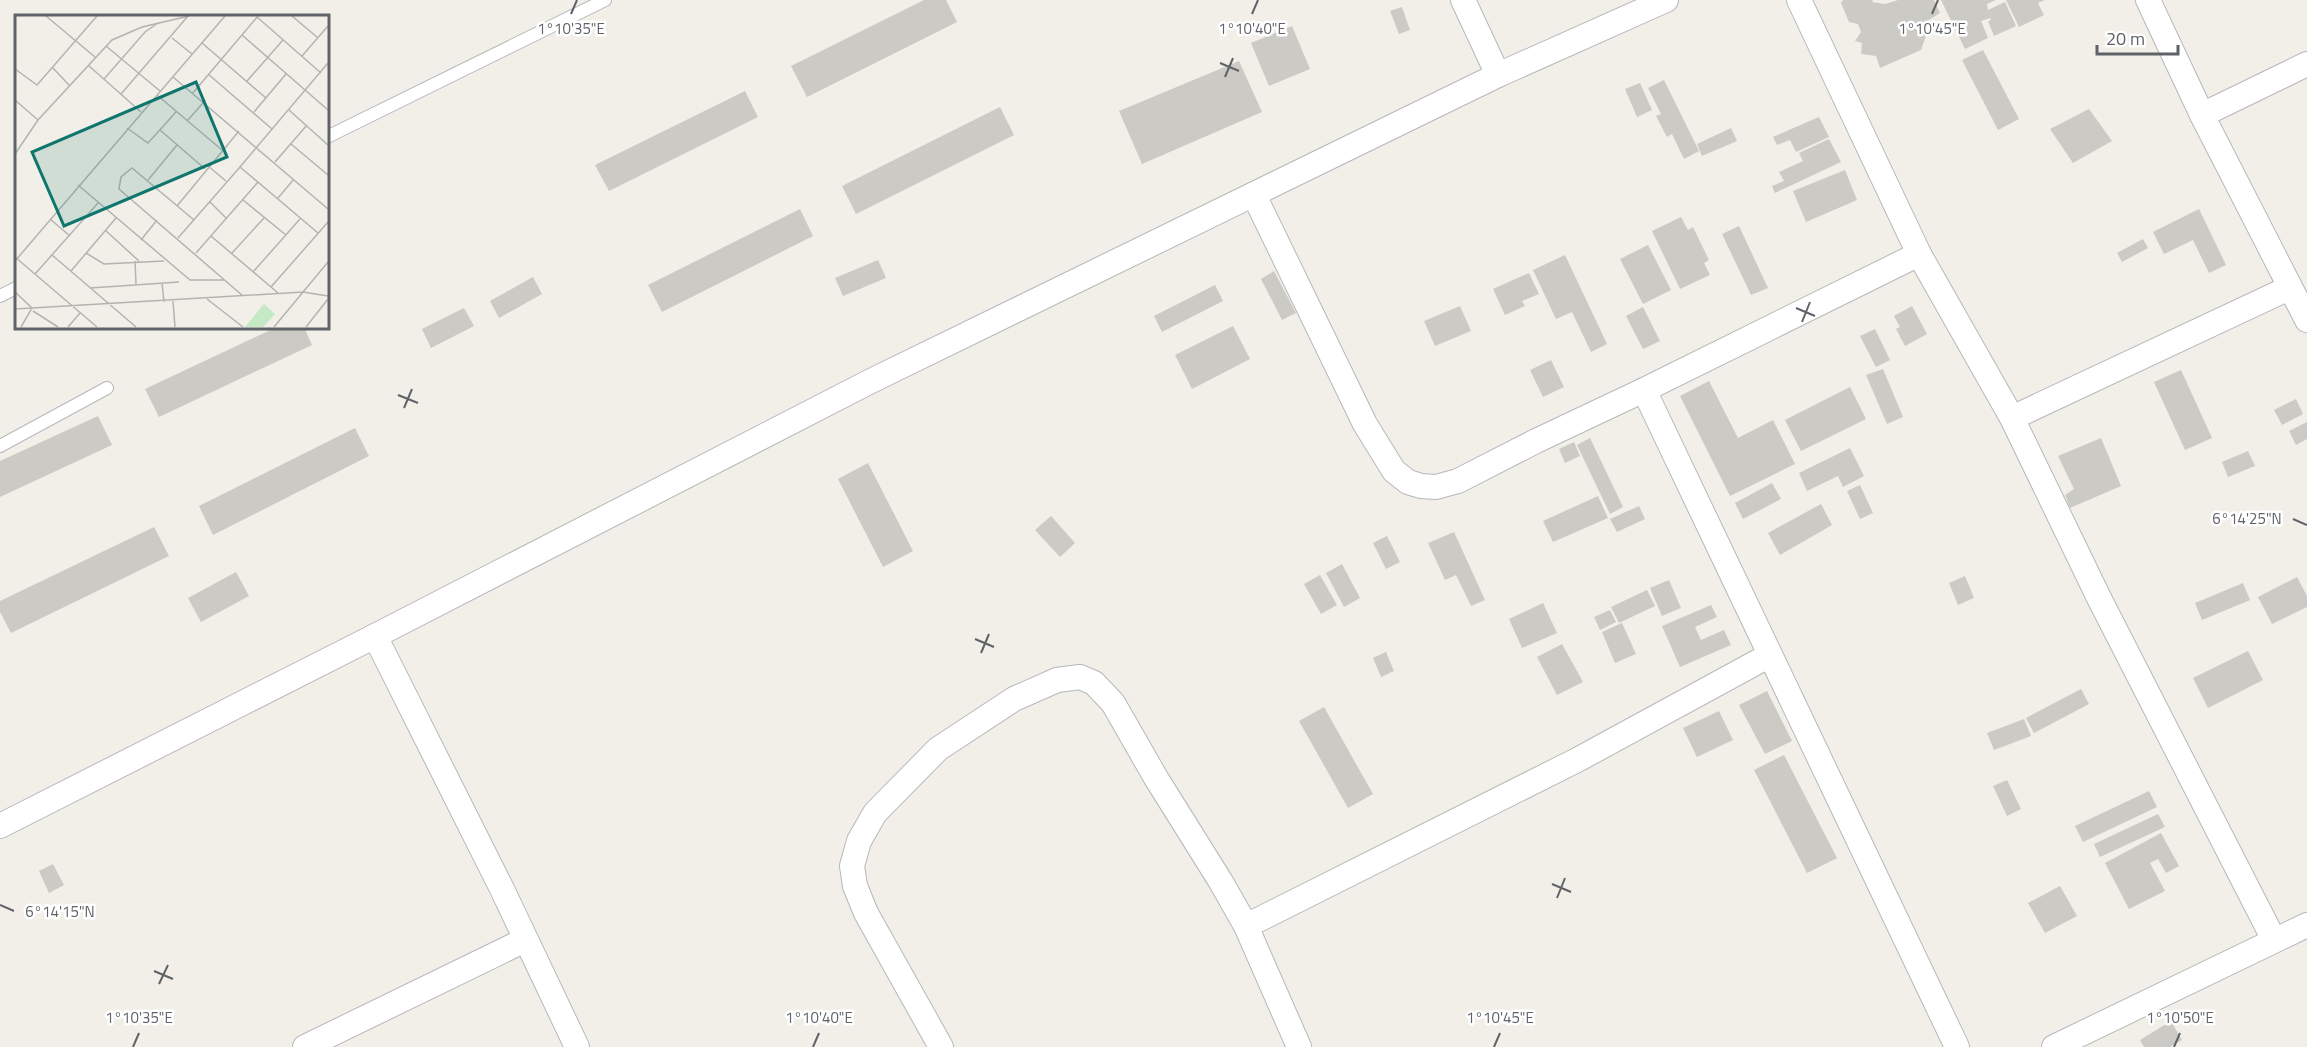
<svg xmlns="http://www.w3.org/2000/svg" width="2307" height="1047" font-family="'Titillium Web',sans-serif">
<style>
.building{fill:#cccac5}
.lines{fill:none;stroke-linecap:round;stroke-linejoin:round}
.lane-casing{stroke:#b5b8bc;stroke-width:14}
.street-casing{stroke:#b5b8bc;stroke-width:26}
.lane{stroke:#fff;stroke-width:12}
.street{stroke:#fff;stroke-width:24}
.ticks{fill:none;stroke:#5f6368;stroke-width:2}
.inset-road{fill:none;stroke:#b3b3b1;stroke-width:1.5}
.view{fill:#0f766e;fill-opacity:0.15;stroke:#0f766e;stroke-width:3}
.inset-edge{fill:none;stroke:#5f6368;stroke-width:3}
.ticks-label{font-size:15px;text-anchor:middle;fill:#5f6368;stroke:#fff;stroke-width:5;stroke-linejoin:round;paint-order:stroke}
</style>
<rect width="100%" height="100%" fill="#f1efe8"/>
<g class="building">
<polygon points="924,0 946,0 957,22 807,97 791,66"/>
<polygon points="1843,0 1873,0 1872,2 1885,4 1898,0 1934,0 1940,13 1927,21 1929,27 1921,50 1880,68 1876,56 1861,54 1862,43 1855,41 1861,32 1858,24 1849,22 1841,3"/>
<polygon points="1941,0 1996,0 1987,4 1988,10 2005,2 2016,26 1994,36 1988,21 1991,20 1990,18 1981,21 1988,38 1965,49"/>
<polygon points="2006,0 2045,0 2038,3 2044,15 2019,27"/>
<polygon points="1402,7 1410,30 1399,34 1390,11"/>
<polygon points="1292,26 1310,69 1269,86 1251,43"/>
<polygon points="1983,50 2019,119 1998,130 1962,60"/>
<polygon points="1239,61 1262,112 1142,164 1119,111"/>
<polygon points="1664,80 1699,151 1684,159 1672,134 1667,137 1656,116 1661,114 1648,88"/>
<polygon points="1640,83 1652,110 1637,117 1625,89"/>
<polygon points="745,91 758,117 609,191 595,165"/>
<polygon points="1000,107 1014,135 856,214 842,186"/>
<polygon points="2089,109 2112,141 2073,163 2050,129"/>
<polygon points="1819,117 1829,137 1796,152 1790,140 1777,145 1773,137"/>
<polygon points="1731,128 1737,141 1702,156 1697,144"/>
<polygon points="1829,139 1841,162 1775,193 1772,186 1784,181 1779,172 1803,161 1799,153"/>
<polygon points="1845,170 1857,200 1806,222 1793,191"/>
<polygon points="800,209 813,236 662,312 648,285"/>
<polygon points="2199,209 2226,265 2209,273 2193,240 2164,254 2153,232"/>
<polygon points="1681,217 1688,230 1693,227 1709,260 1704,263 1710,275 1680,289 1652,231"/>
<polygon points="1739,226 1768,288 1751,295 1722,234"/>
<polygon points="2143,239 2148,248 2122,262 2117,253"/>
<polygon points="1648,245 1671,290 1643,304 1620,259"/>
<polygon points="1565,255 1607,344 1591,352 1572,312 1556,319 1533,270"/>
<polygon points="878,260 886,278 843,296 835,278"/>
<polygon points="1274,271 1296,313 1282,320 1261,279"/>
<polygon points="1529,273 1539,294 1522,301 1525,306 1505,315 1493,289"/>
<polygon points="533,277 542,294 499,318 490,301"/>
<polygon points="1215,285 1223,301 1162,332 1154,316"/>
<polygon points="1460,306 1471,331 1435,346 1424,321"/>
<polygon points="1912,306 1927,334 1905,346 1896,329 1900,327 1894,316"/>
<polygon points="1643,307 1660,341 1643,349 1626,316"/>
<polygon points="464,308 474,326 431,348 422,329"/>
<polygon points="1233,326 1250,359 1192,389 1175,355"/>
<polygon points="277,327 304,327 312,345 159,417 145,389"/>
<polygon points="1875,329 1890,360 1876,367 1860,336"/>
<polygon points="1551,360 1564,387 1543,397 1530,370"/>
<polygon points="1883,369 1903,417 1887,424 1866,375"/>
<polygon points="2181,370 2212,438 2185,450 2154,382"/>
<polygon points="1709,381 1738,438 1773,420 1795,464 1730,496 1680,396"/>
<polygon points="1850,387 1866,419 1801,451 1785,420"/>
<polygon points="2296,399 2303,414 2282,425 2274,410"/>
<polygon points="98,416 112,445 0,497 0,461"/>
<polygon points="2307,422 2307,439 2296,445 2289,431"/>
<polygon points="355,428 369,456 213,535 199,506"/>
<polygon points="1590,438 1623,507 1610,514 1577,445"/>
<polygon points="2101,438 2121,486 2070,508 2065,495 2074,489 2058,456"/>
<polygon points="1574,442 1580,456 1565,463 1559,449"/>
<polygon points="1850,448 1864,476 1843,487 1838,476 1807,491 1799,473"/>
<polygon points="2248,451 2255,466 2228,477 2222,462"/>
<polygon points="868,463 913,551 883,567 838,479"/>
<polygon points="1772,483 1781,499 1743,519 1735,503"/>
<polygon points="1860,485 1873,513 1860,519 1847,491"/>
<polygon points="1598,496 1608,518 1553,542 1543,521"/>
<polygon points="1821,504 1832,525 1780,555 1768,533"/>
<polygon points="1639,506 1645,519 1617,532 1610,519"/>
<polygon points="1051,516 1075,543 1060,557 1035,530"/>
<polygon points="154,527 169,556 11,633 0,612 0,601"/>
<polygon points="1454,532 1485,600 1471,606 1456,575 1445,580 1428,543"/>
<polygon points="1387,536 1400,562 1386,569 1373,543"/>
<polygon points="1342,564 1360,598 1344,607 1326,573"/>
<polygon points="236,572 249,596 201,622 188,598"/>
<polygon points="1320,575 1337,605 1321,614 1304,584"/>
<polygon points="1965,576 1974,598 1958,605 1949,583"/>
<polygon points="2297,577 2307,596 2307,607 2272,624 2258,597"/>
<polygon points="1669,580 1681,608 1662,616 1650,588"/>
<polygon points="2243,583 2250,600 2202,620 2195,603"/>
<polygon points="1647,590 1655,606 1619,623 1611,607"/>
<polygon points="1543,603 1557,633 1522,648 1509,619"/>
<polygon points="1711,605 1717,617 1695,627 1701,640 1724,630 1731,645 1680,667 1662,626"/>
<polygon points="1610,610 1616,622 1600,630 1594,617"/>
<polygon points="1622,623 1636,654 1615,663 1602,632"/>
<polygon points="1562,644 1583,682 1557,695 1537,657"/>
<polygon points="2248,651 2263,680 2208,708 2193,678"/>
<polygon points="1386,652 1394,671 1381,677 1373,658"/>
<polygon points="2081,689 2089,704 2034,733 2026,718"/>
<polygon points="1767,691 1792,741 1765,754 1739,705"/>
<polygon points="1324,707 1373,794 1348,808 1299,721"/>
<polygon points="1719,711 1733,740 1697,757 1683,728"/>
<polygon points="2024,719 2031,736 1994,750 1987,733"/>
<polygon points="1784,755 1837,858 1807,873 1754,770"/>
<polygon points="2007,780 2021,809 2007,816 1993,786"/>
<polygon points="2149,791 2157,807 2083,842 2075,826"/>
<polygon points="2158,814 2165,827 2100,857 2094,844"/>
<polygon points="2161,833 2179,866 2166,873 2158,859 2150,863 2165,891 2129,909 2105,863"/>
<polygon points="53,864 64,885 49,893 39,871"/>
<polygon points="2060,886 2077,916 2045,933 2028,903"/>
<polygon points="2171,1021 2182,1040 2170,1047 2144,1047 2140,1040"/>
</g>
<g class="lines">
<defs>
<g id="lane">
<polyline points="327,137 605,0"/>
<polyline points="0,296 16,288"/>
<polyline points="0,446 107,388"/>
</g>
<g id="street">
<polyline points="1463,0 1498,75"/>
<polyline points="1799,0 1919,254 2012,418 2099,598 2274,940"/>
<polyline points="2148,0 2202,115 2307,320"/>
<polyline points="2202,115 2307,64"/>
<polyline points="1254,195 1365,424 1394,471 1408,482 1421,486 1436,487 1458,481 1536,441 1644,390 1919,254"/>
<polyline points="1644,390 1957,1047"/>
<polyline points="2012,418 2289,288"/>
<polyline points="375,636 502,889 577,1047"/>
<polyline points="0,826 375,636 871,381 1498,75 1666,0"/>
<polyline points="1246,926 1579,759 1770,655"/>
<polyline points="305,1047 525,940"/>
<polyline points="941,1047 866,913 855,886 852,866 859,841 875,813 938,749 1014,699 1057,680 1080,677 1094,683 1113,703 1156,778 1221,882 1246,926 1299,1047"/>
<polyline points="2054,1047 2307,925"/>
</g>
</defs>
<use href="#lane" class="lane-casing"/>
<use href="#street" class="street-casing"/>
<use href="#lane" class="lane"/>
<use href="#street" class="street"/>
</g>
<path class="ticks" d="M571,14l6,-14M1252,14l6,-14M1932,14l6,-14M1220,63l19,8M1225,77l8,-19M1796,308l19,8M1802,322l8,-20M398,395l20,8M404,408l8,-19M2293,519l14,6M975,639l19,8M981,653l8,-19M1552,884l19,8M1557,898l8,-20M0,905l14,6M154,971l19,8M159,984l9,-19M133,1047l6,-14M813,1047l6,-14M1494,1047l6,-14M2174,1047l6,-14"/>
<g transform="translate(15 15)">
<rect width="314" height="314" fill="#f1efe8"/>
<path d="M249,289l11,10 -12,13h-18z" fill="#c5e8c5"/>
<path class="inset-road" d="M31,1l49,41M277,1l26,22M242,2l64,56M227,20l86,75M157,23l20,16M187,28l64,55M91,31l54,45M287,41l26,-30M73,50l53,47M37,52l17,18M0,54l22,16 60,-69M193,59l64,55M158,62l155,132M89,64l41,-47 13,-9M232,66l36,-41M106,79l67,-78M177,79l66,-78M142,80l65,55M0,85l23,20M274,95l39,35M239,97l32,-38M172,106l16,-18M112,113l21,15 28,-31M145,115l45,39M276,129l37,31M0,139l23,-34 74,-80 30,-13 47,-11M260,147l32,-37M193,151l18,15M133,165l29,-35M63,170l112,95h34M263,183l16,-19M228,185l43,35M195,187l17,17M162,191l62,-75M35,204l20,17M179,205l-62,-52 -11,9 -2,12 124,107M90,215l34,31M303,218l-78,-66 88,-104M196,221l67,57M163,223l62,-71M126,225l16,-20M71,238l18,11 60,-3M181,238l62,-71M217,238l32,-35M37,240l84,72M0,242l82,70M0,246l210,-245M120,246l1,23M56,256l45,-53M238,257l47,-53M20,259l63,-71M147,268l2,19M256,272l57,-65M75,273l89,-6M0,277l17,16 -11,19M192,284l36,28M158,286l2,26M0,294l288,-17 25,4M18,296l25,16M53,312l12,-14M259,312l54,-65M291,312l22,-28"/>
<path class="view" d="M181,67l31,75 -163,69 -32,-74z"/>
<rect width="314" height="314" class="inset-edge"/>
</g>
<g class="ticks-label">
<text x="571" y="34">1°10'35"E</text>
<text x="1252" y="34">1°10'40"E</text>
<text x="1932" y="34">1°10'45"E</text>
<text x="2247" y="524">6°14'25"N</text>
<text x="60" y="917">6°14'15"N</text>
<text x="139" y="1023">1°10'35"E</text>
<text x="819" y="1023">1°10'40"E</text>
<text x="1500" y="1023">1°10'45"E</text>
<text x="2180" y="1023">1°10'50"E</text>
</g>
<path d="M2097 45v9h81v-9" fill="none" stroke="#5f6368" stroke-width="3"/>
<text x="2106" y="45" font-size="18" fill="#5f6368" stroke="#ffffff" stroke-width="4.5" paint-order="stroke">20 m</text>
</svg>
